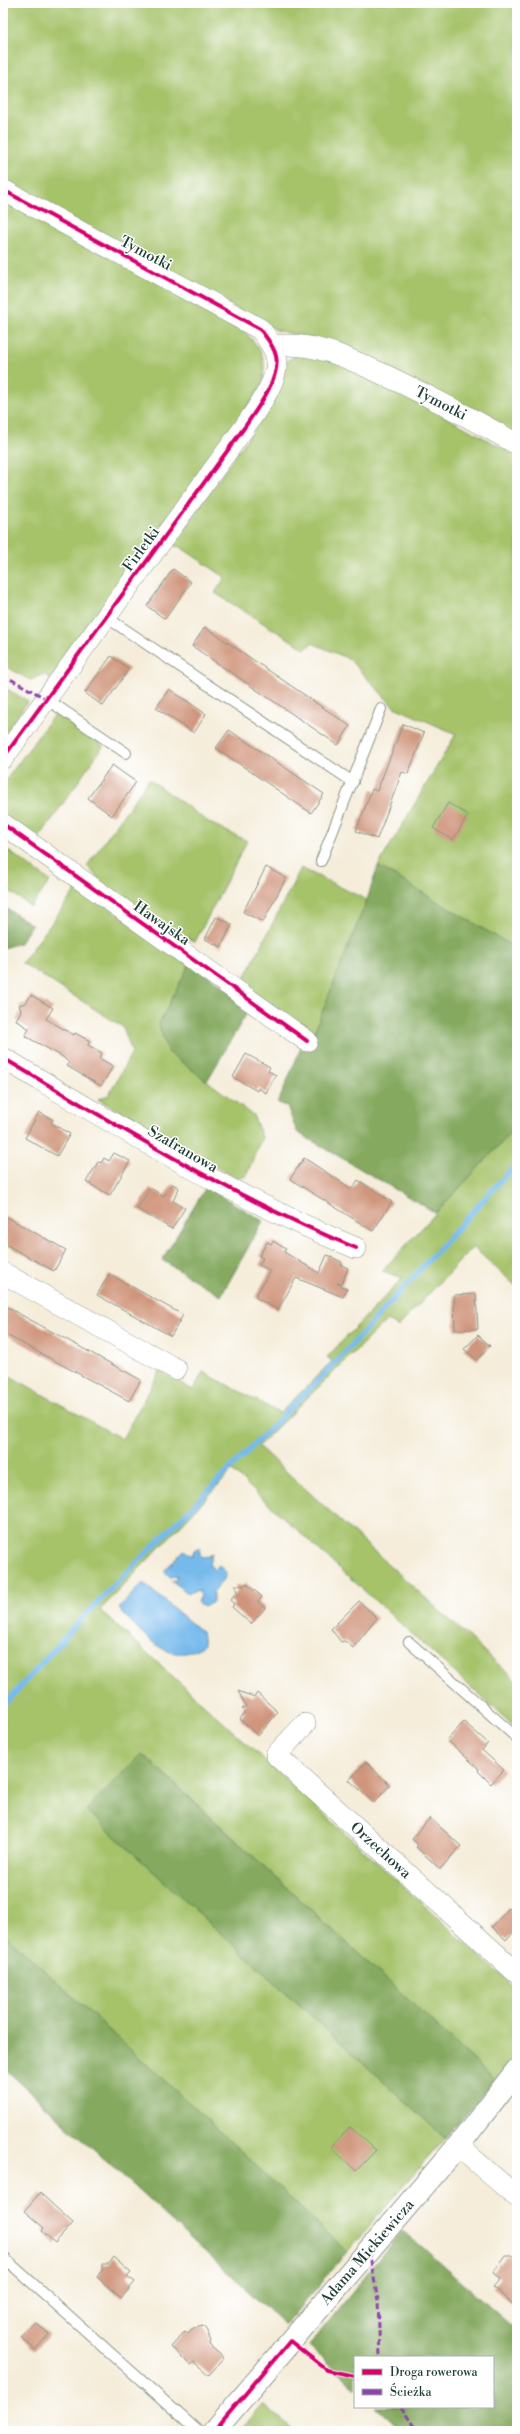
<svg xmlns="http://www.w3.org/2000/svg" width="520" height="2434" font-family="'Libre Bodoni',serif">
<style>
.green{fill:#a6c36a;stroke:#62804f}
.forest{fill:#84a95e;stroke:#527349}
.water{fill:#76baec;stroke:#4a7c90}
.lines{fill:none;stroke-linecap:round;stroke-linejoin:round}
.stream{stroke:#76baec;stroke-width:5.5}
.building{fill:#d0967d}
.service-casing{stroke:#8a9587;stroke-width:12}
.minor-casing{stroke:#8a9587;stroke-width:22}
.tertiary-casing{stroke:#8a9587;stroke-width:24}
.service{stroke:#fff;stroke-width:10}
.minor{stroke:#fff;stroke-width:21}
.tertiary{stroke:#fff;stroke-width:22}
.quiet{stroke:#8e44ad;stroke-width:3;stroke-dasharray:6 3;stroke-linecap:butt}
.cycleway-casing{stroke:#fff;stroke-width:6}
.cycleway{stroke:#d6006c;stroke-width:4}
.labels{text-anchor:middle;stroke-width:3;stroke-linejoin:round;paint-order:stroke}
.street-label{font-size:15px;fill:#1f3d34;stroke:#fff}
</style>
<rect width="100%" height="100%" fill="#fff"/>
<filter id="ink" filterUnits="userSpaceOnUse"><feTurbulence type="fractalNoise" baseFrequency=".025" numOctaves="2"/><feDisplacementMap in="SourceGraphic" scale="8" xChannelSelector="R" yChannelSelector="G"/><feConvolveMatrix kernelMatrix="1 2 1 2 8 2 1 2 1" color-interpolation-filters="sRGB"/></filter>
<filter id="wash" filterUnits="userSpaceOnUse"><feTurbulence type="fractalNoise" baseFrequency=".012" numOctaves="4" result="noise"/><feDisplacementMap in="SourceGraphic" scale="16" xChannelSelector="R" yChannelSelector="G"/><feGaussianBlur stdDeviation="0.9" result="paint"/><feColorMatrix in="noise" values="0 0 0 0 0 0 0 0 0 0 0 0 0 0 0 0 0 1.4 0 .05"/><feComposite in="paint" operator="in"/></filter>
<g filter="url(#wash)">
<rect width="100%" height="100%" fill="#f5edda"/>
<g class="green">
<polygon points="3,3 517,3 517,440 349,348 276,330 3,182"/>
<path d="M3,197l238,130c20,23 27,28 21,59l-211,293 -7,-5 -14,6 -27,-15z"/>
<polygon points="300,354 351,365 517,456 517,949 378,866 456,734 394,707 349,659 312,643 305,649 215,593 225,577 180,547 172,545 272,404 288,360"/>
<polygon points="3,687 28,701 3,736"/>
<polygon points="59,714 103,746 37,841 3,817 3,784 53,716"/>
<path d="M149,779l61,44 37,18 -52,101c-23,-15 -54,-21 -74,-39 -13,-11 -22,-26 -34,-37z"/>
<polygon points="3,847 50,881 31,907 3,886"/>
<polygon points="301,868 367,900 313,1035 241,985"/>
<polygon points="78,887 190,963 159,1024 167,1051 253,1115 262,1137 246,1176 237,1179 98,1099 109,1095 132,1052 123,1027 22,963"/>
<polygon points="517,1126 517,1287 473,1247 398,1327 387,1320 258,1446 517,1681 517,1729 232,1471 100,1610 517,1990 517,2053 495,2080 143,1754 86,1810 445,2138 347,2252 211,2123 3,1933 3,1372 122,1439 160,1371 193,1390 203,1372 280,1413 332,1361 327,1357 403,1278 382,1271"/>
<polygon points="263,2404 294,2431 240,2431"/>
</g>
<g class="forest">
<polygon points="378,866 517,949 517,1126 436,1213 297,1132 287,1106 278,1103 302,1045 313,1035 367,900"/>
<polygon points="3,906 32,925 20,943 3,948"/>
<polygon points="190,963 251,1006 207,1081 167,1051 159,1024"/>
<polygon points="206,1187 263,1221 221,1296 162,1260"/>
<polygon points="142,1754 495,2080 445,2138 86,1810"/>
<polygon points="3,1933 211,2123 347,2252 285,2325 3,2067"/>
<polygon points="402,2231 411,2237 517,2331 517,2431 402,2431 376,2407 493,2407 493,2357 355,2357 355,2388 309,2346"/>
</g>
<g class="water">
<polygon points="200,1548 200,1556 208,1557 212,1553 209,1564 214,1570 219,1565 226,1573 224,1579 213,1592 213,1602 204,1607 197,1602 200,1596 199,1590 188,1593 171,1581 176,1580 177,1576 170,1577 164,1571 184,1550 192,1556 194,1550"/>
<path d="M143,1583l59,49 2,13c-36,24 -57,-9 -82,-32l-3,-5z"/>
</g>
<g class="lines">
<polyline class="stream" points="3,1706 85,1615 338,1360 517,1163"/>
</g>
<g id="blocks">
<g class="building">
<polygon points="173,569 191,582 165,619 147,606"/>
<polygon points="205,627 350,726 338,745 192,646"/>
<polygon points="111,656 129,669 103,706 85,693"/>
<polygon points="169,689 206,714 194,733 156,708"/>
<polygon points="403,724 424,733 408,774 402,772 377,839 356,831 372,789 377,791"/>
<polygon points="229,730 324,794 311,813 216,748"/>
<polygon points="112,765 136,782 112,816 88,798"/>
<polygon points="448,803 468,815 453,840 433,828"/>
<polygon points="266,867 286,878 263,922 243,912"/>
<polygon points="216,917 232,924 221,947 205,939"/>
<polygon points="31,995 53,1008 46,1019 74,1035 75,1033 90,1041 88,1045 102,1053 99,1058 113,1066 101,1086 67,1066 69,1063 63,1057 25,1036 29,1029 16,1020 21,1011 19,1005 26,1003"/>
<polygon points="246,1054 270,1067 268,1071 276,1075 266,1093 258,1088 257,1091 233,1077"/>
<polygon points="39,1112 53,1120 51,1123 70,1134 57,1156 25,1138"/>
<polygon points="114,1153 130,1161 110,1195 86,1182 98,1162 101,1163 104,1158 109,1161"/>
<polygon points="304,1158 352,1189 358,1180 392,1202 373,1231 290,1179"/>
<polygon points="173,1184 179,1188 173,1201 185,1208 172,1229 137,1209 150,1188 164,1196"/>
<polygon points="3,1215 66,1250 54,1271 3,1243"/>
<polygon points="273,1241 286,1249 284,1252 319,1273 327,1255 342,1262 341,1265 348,1268 342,1284 337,1283 347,1289 343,1297 296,1278 278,1310 255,1297 270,1271 259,1265 263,1258 259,1256 267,1242 271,1244"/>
<polygon points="109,1274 183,1315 171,1336 97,1295"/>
<polygon points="476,1294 478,1329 455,1330 454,1295"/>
<polygon points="3,1305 141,1380 129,1401 3,1333"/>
<polygon points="478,1335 490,1346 477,1360 464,1349"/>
<polygon points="246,1583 262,1597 258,1602 265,1608 251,1624 232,1607 234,1604 230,1600 237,1592 235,1585 244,1586"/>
<polygon points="359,1601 377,1618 353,1648 345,1641 341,1642 331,1629"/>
<polygon points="238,1691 254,1697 257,1693 278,1712 258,1736 240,1719 245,1712 242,1709 246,1706"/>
<polygon points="464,1722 488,1743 482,1750 504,1770 491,1784 478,1771 479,1769 447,1740"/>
<polygon points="366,1762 390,1785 374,1803 349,1780"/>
<polygon points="430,1818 461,1846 440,1869 416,1847 418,1845 412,1839"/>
<polygon points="509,1908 517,1916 517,1928 506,1940 492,1927"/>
<polygon points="350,2127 376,2150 356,2171 331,2147"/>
<polygon points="40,2193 73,2223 55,2243 42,2231 44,2228 24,2211"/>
<polygon points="505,2256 512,2256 517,2260 517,2308 493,2287 500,2279 493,2273"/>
<polygon points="114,2257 131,2272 127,2276 135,2282 121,2298 97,2277 102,2270 102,2264 109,2264"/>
<polygon points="35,2322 49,2334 35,2350 21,2337"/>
<polygon points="203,2326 207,2331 211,2342 209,2345 224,2358 209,2375 194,2362 191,2365 171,2347 185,2331 188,2333 193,2328"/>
</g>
</g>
</g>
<g filter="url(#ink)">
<use href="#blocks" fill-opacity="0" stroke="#8a9587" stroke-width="1"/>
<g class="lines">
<defs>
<g id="service">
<polyline points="106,617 353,782"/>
<polyline points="45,698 126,753"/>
<polyline points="321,861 381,709"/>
<polyline points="409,1642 517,1738"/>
<polyline points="3,2257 198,2431"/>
</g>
<g id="minor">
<path d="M3,190l257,139c6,8 14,17 16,27 5,22 -20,54 -32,72l-241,330"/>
<path d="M272,346c44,-6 82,15 121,33 42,20 83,42 124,65"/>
<polyline points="3,824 307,1041"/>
<path d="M3,1058c115,68 229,139 353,190"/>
<polyline points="3,1273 176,1369"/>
<polyline points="305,1724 276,1755 517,1973"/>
<polyline points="458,2146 517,2197"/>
</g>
<polyline id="tertiary" points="214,2431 458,2146 517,2070"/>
</defs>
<use href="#service" class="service-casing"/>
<use href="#minor" class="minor-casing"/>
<use href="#tertiary" class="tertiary-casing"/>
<use href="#service" class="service"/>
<use href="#minor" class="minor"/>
<use href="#tertiary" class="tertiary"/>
<g class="quiet">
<polyline points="3,675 45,698"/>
<polyline points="369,2251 378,2300 380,2357"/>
<polyline points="401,2407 417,2431"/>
</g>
<defs>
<g id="cycleway">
<path d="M3,190l257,139c6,8 14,17 16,27 5,22 -20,54 -32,72l-241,330"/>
<polyline points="3,824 307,1041"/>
<path d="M3,1058c115,68 229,139 353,190"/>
<polyline points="214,2431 290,2341 327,2370 355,2376"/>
</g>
</defs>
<use href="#cycleway" class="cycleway-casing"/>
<use href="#cycleway" class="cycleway"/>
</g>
</g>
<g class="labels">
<g class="street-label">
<text transform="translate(146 253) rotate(28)" y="5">Tymotki</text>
<text transform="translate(441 403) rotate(27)" y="5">Tymotki</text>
<text transform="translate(141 549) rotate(-54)" y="5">Firletki</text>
<text transform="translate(162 923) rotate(35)" y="5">Hawajska</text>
<text transform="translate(183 1149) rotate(30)" y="5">Szafranowa</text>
<text transform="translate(381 1850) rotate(42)" y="5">Orzechowa</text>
<text transform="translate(367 2252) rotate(-49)" y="5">Adama Mickiewicza</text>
</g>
</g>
<rect width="520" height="2434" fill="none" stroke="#fff" stroke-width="16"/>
<rect x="354" y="2356" width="140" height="52" fill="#ffffff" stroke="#a5b1ae"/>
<rect x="362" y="2369" width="20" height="6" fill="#d6006c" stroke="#a5b1ae"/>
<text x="390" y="2376" font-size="12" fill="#1f3d34">Droga rowerowa</text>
<rect x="362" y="2389" width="20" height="6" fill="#8e44ad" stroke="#a5b1ae"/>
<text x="390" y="2396" font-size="12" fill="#1f3d34">Ścieżka</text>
</svg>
